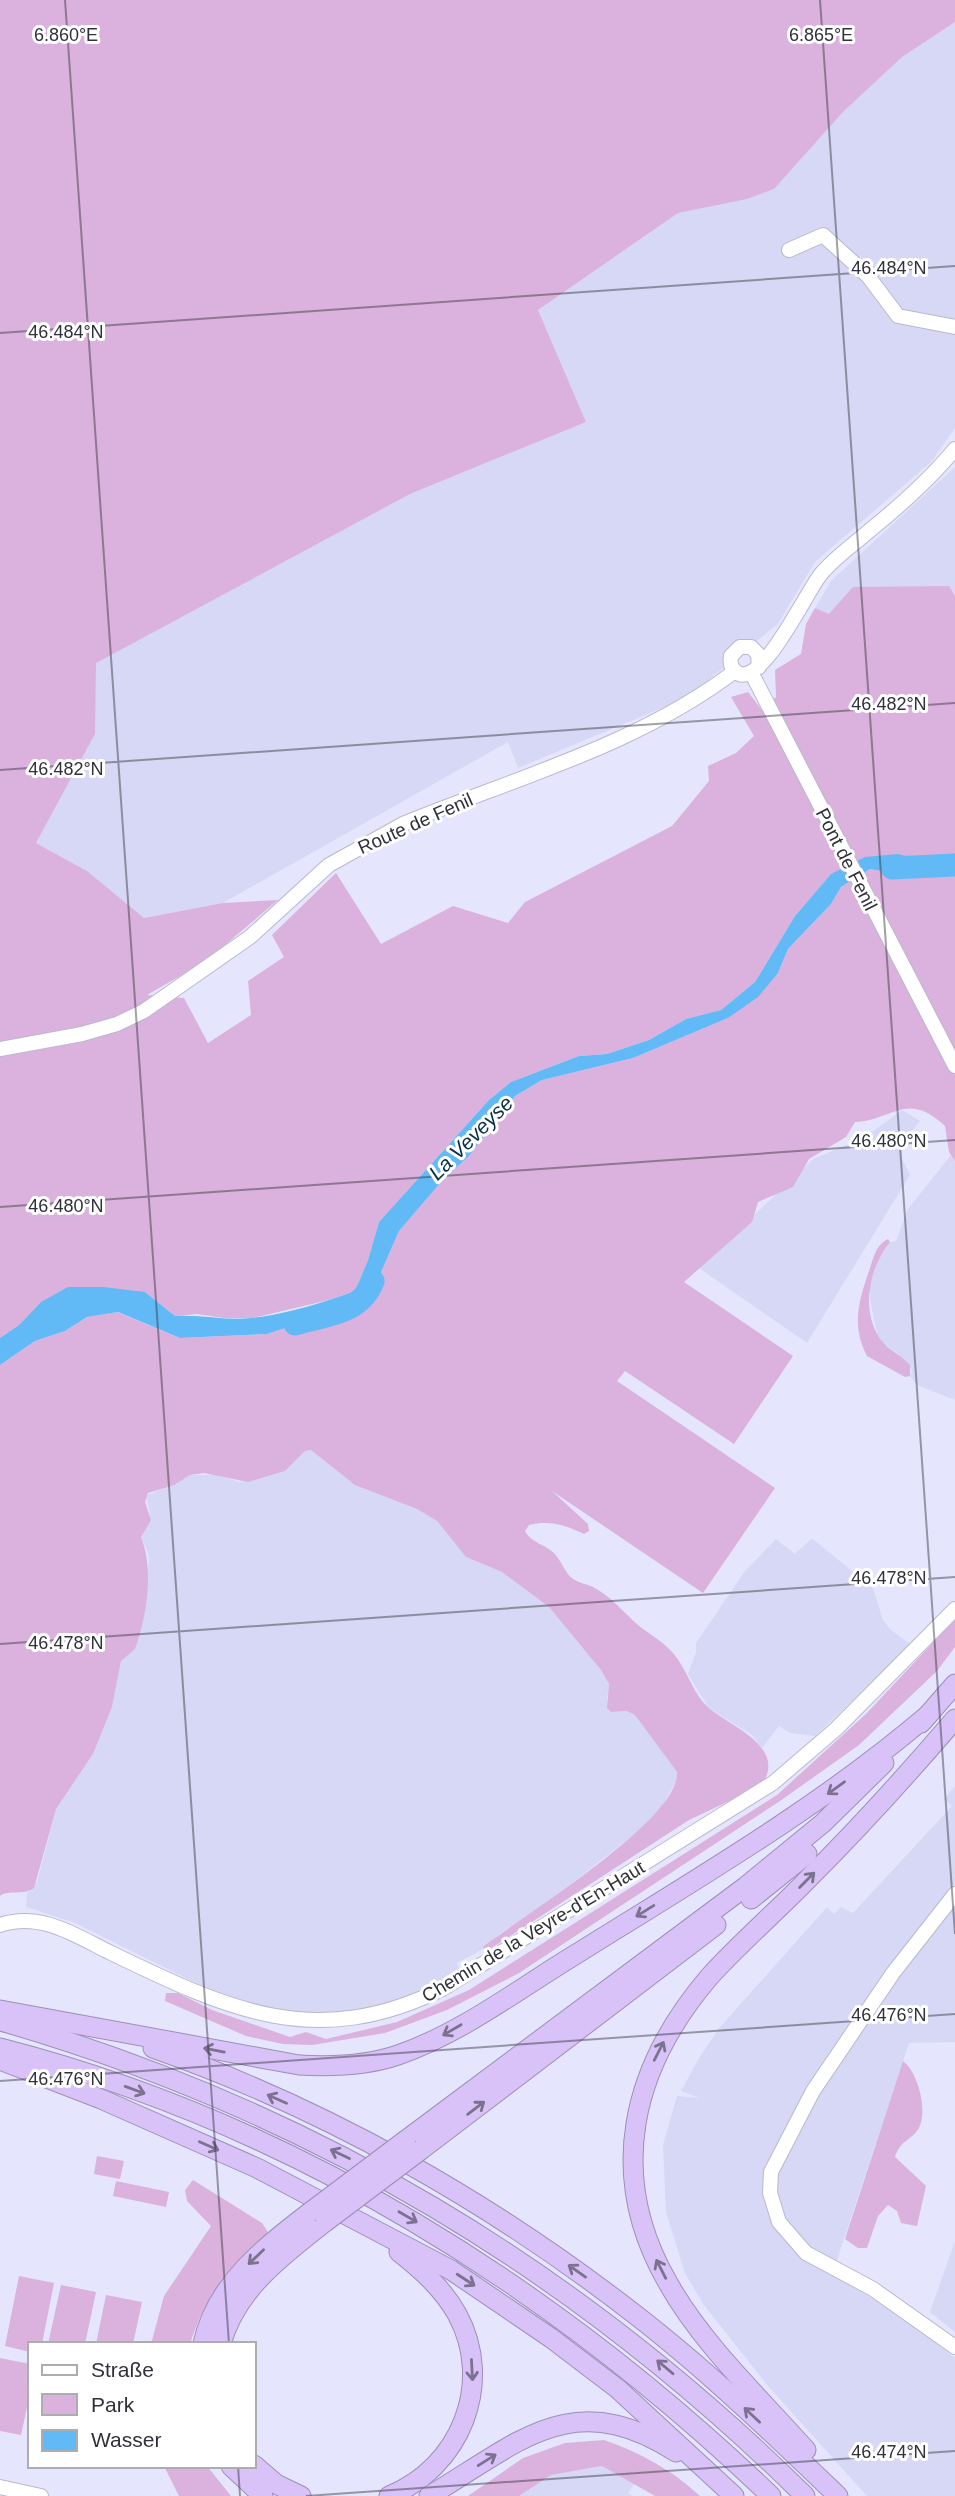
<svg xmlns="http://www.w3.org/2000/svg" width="955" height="2496" font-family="Helvetica,sans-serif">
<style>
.built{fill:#d6d8f5}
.green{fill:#dbb1dd}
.water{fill:#61baf6}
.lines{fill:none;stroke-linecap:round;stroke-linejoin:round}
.river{stroke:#61baf6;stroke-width:23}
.minor-casing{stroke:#b7b9cf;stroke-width:16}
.highway-casing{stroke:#9d8fb5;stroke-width:21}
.minor{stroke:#fff;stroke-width:14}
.highway{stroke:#d8c2f7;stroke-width:19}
.highway-bridge-casing{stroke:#9d8fb5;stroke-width:21;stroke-linecap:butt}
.highway-bridge{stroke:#d8c2f7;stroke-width:19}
.oneway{stroke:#7c728f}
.ticks{fill:none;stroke:#30313a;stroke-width:2;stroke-opacity:0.45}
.labels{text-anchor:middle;stroke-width:6;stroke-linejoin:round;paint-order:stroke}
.street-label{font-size:19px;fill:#30313a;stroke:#fff}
.water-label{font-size:21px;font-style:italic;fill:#072f47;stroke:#fff}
.ticks-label{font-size:18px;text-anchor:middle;fill:#30313a;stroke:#fff;stroke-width:6;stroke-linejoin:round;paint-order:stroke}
</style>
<rect width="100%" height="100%" fill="#e5e6fe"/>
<g class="built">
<polygon points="955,22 955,428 931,462 815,562 778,624 686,698 518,768 508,742 223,903 144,918 87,871 36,843 95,734 95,663 410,494 586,422 538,310 678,213 747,199 774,189 843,112 902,57"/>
<polygon points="955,467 955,596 948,586 829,615 815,608 831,581"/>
<polygon points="902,1110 920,1121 902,1143 902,1158 910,1175 807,1343 699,1268 813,1159 864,1138"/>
<polygon points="951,1155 955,1161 955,1400 917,1385 910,1376 912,1371 907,1361 882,1342 877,1334 870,1299 870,1284 879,1258 890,1242 896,1241 908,1209"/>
<polygon points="312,1450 355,1485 417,1509 437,1521 466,1557 502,1572 549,1607 601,1670 609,1684 607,1700 611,1712 627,1711 635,1715 677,1772 678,1778 662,1806 642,1828 543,1906 501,1933 483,1949 457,1963 460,1971 395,2002 325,2015 280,2012 222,1996 75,1923 26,1907 27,1893 37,1882 56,1809 93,1754 112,1707 121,1661 139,1637 148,1569 149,1555 141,1537 150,1514 146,1496 190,1475 217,1475 239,1482 248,1481 285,1471 305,1451"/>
<polygon points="776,1539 795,1554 811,1539 814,1540 873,1588 883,1620 890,1629 911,1645 815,1736 790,1733 779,1726 762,1748 752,1735 709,1708 688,1674 696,1652 696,1643 745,1571"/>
<polygon points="955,1786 955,2042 909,2043 832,2275 896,2312 955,2358 955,2496 867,2496 768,2386 703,2304 685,2273 666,2212 663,2145 677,2096 700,2098 681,2091 699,2058 720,2027 827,1907 834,1914 841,1907 853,1913 952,1806 944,1799"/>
<polygon points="955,2241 955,2332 930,2312"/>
<polygon points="602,2466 634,2484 628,2493 633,2496 519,2496 551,2475"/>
</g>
<g class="green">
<path d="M0,0h955v22l-53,35 -59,55 -69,77 -27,10 -69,14 -140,97 48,112 -176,72 -314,169 -1,71 -59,109 51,28 57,47 79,-15 55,-3 -72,61 -59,34 37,3 24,45 43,-28 -3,-34 36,-24 -12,-22 64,-62 45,71 72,-38 55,17 17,-21 147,-76 37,-45 -1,-15 28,-13 18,-17 -23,-39 17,-5 14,18 14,-13 -1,-27 26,-16 5,-30 9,-16 14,6 24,-27 96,-1 6,10v565l-6,-9 -4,-26c-38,-36 -52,-6 -90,-4l-9,15 -37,22 -16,28 -35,15 -6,20 -68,60 109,74 -59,88 -109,-73 -8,10 158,107 -72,105 -151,-102 36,33 1,7 -5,3c-19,-9 -34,-14 -55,-9l-4,6c6,12 20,13 29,22 7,7 11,20 19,26 6,4 14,5 20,8 18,9 30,25 45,38 10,8 21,14 30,23 19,17 23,45 42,61 24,19 78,39 51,77l-72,34 -202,131 -4,-4c38,-30 198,-128 194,-175l-42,-57 -8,-4 -16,1 -4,-4 2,-24 -8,-14 -52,-63 -47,-35 -36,-15 -29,-36 -20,-12 -62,-24 -44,-35 -6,1 -20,20 -37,11 -44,-9 -14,2 -16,10 -26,8 -3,9 6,18 -10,17c13,32 6,79 -6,112l-14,12 -9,46 -19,47 -37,55 -22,79c-11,8 -25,1 -34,8v-531l35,-24 30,-10 22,-14 30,-5 63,26 87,-4 95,-31 13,-17 24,-55 43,-50 27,-25 46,-60 27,-16 91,-22 95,-40 50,-45 10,-24 43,-45 10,-17 29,-18 30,5 20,-5 -1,-9 -88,14 -36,42 -40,66 -34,28 -35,9 -37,21 -42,14 -28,2 -68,26 -22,18 -110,122 -11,38 -13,31 -26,9 -76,18h-29l-27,-4 -22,2 -30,-24 -104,10 -22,23 -19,13z"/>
<path d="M888,1239l2,3c-21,26 -30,69 -9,98 8,11 21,15 29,25v11l-5,1 -38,-21c-16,-30 -8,-56 2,-85 5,-14 6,-25 19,-32z"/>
<polygon points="955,1619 955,1647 937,1671 859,1745 780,1801 519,1973 447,2010 385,2033 312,2045 283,2044 246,2036 165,2001 166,1993 178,1993 212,2010 290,2037 306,2032 326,2039 397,2022 469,1990 777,1795 867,1713"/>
<path d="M903,2061c15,11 25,50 16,67 -8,13 -18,11 -24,29l31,29 -9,40 -16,-3 -4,-12 -9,-6 -10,11 -11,32h-9l-13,-9z"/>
<polygon points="97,2156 124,2161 120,2179 94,2174"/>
<path d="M193,2180l69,43 6,9c-39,40 -60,56 -78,112h-39l13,-48 47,-70 -24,-25 -2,-11z"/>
<polygon points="116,2181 169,2192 166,2207 113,2196"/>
<polygon points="19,2276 54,2283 42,2344 30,2344 30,2352 5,2346"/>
<polygon points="61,2285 96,2292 85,2344 48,2344"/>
<polygon points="106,2295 142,2302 133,2344 96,2344"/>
<polygon points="0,2358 30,2364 30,2393 21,2435 0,2431"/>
<path d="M604,2440c37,13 68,30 96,56h-45l-53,-30 -51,9 -32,21h-51l55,-38 42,-15z"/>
<polygon points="164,2466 207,2466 231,2496 179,2496"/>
</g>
<path class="water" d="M898,854l22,6v9l-20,5 -30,-5 -29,18 -10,17 -43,45 -10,24 -20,24 -30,21 -95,40 -91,22 -27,16 -46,60 -27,25 -43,50 -24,55 -13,17 -95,31 -87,4 -62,-26 -31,5 -22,14 -30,10 -35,24v-27l19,-13 22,-23 27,-15h35l42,5 30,24c26,-2 52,5 77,2 34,-4 71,-15 103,-27l13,-31 11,-38 110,-122 22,-18 68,-26 28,-2 42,-14 37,-21 35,-9 34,-28 40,-66 36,-42 34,-17z"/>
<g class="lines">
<g class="river">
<polyline points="892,868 955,865"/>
<path d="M295,1324c30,-9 66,-10 78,-43"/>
</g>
<defs>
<g id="minor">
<polyline points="789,250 823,235 868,276 898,316 955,327"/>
<path d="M759,667l-1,-13 -7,-7h-11l-9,9c-1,6 -1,11 4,15 24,24 72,-81 86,-97 13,-16 32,-29 48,-43 31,-25 61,-52 86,-82"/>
<polyline points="752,674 955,1066"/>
<path d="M0,1049l82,-15 35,-10 27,-13 106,-74 79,-72 74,-41c112,-46 235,-79 332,-153"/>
<polyline points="955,1894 893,1973 813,2091 771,2172 770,2193 779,2222 806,2253 873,2289 955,2347"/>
<path d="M0,1925c38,-13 72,8 105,25 120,58 209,103 339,38l329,-205 63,-54 119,-120"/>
<polyline points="0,2487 41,2496"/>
</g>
<g id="highway">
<polyline points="921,1723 955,1684"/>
<polyline points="751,1899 807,1854"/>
<path d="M0,2010l299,55c34,2 67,1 99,-10 64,-22 122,-67 180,-102 120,-75 242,-146 350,-238"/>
<path d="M1,2021c311,90 574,248 804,475"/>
<path d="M0,2048c293,75 554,240 771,448"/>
<path d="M153,2048c174,61 339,155 484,268 71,55 136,118 201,180"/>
<polyline points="0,2060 101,2099 257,2168 451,2270 551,2338 618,2389 734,2496"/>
<polyline points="406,2140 745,1887 823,1823 884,1763"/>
<polyline points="422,2149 716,1925"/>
<path d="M203,2344c12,-58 61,-97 106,-131"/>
<path d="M221,2344c15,-55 62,-89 104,-122"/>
<path d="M806,2450c-47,-53 -103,-105 -138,-167 -63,-109 -36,-216 42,-307 31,-34 66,-64 98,-97 51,-51 100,-105 147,-160"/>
<polyline points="254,2465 276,2484 301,2496"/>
<polyline points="231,2466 263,2496"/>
<path d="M389,2496c71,-28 106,-113 68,-182 -14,-25 -35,-44 -58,-62"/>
<path d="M429,2496c90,-53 142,-111 247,-44"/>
</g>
</defs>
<use href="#minor" class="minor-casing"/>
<use href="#highway" class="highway-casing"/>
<use href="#minor" class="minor"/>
<use href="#highway" class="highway"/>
<defs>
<g id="highway-bridge">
<polyline points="309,2213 406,2140"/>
<polyline points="325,2222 422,2149"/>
</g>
</defs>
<use href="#highway-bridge" class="highway-bridge-casing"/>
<use href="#highway-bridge" class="highway-bridge"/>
</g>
<defs><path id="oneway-shaft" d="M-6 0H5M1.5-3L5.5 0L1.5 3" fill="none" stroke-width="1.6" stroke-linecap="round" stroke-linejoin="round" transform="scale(1.75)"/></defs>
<g class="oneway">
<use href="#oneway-shaft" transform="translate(836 1788) rotate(144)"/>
<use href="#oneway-shaft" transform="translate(807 1880) rotate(-45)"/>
<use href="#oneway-shaft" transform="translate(645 1911) rotate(148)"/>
<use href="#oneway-shaft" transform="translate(452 2030) rotate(150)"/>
<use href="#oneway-shaft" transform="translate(214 2050) rotate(-169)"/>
<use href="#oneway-shaft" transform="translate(659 2051) rotate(-63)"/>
<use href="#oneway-shaft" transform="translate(135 2090) rotate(20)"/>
<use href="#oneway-shaft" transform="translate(277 2099) rotate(-156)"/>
<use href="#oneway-shaft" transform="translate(476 2108) rotate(-37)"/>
<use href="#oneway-shaft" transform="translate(209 2146) rotate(24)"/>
<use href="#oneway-shaft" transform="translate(340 2154) rotate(-154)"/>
<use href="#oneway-shaft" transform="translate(408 2217) rotate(30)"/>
<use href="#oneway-shaft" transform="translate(256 2257) rotate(136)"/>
<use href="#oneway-shaft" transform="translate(661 2269) rotate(-117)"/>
<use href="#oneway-shaft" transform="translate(577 2271) rotate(-145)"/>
<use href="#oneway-shaft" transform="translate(466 2280) rotate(33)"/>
<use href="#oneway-shaft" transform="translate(665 2367) rotate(-140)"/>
<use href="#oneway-shaft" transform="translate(472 2370) rotate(87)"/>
<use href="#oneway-shaft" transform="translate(752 2415) rotate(-137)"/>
<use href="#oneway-shaft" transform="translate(487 2460) rotate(-32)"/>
</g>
<path class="ticks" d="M65,0l164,2344M820,0l135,1934M0,333l955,-67M0,770l955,-67M0,1207l955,-67M0,1644l955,-67M0,2081l955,-67M238,2466l2,30M306,2496l649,-45"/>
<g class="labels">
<g class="street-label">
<text transform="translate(415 823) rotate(-24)" y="7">Route de Fenil</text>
<text transform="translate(847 859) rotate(63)" y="7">Pont de Fenil</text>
<text transform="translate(533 1931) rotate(-31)" y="7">Chemin de la Veyre-d'En-Haut</text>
</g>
<g class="water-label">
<text transform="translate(471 1138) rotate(-45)" y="7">La Veveyse</text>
</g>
</g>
<g class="ticks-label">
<text x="66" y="41">6.860°E</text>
<text x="821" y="41">6.865°E</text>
<text x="889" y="274">46.484°N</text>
<text x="66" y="338">46.484°N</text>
<text x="889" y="710">46.482°N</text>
<text x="66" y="775">46.482°N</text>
<text x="889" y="1147">46.480°N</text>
<text x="66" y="1212">46.480°N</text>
<text x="889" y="1584">46.478°N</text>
<text x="66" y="1649">46.478°N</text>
<text x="889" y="2021">46.476°N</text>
<text x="66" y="2085">46.476°N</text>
<text x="889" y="2458">46.474°N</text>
</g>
<rect x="28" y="2342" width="228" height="126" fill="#ffffff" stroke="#acadb0" stroke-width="2"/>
<rect x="42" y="2365" width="35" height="10" fill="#ffffff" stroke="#acadb0" stroke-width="2"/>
<text x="91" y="2377" font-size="21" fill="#30313a">Straße</text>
<rect x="42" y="2394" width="35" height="21" fill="#dbb1dd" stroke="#acadb0" stroke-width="2"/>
<text x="91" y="2412" font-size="21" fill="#30313a">Park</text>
<rect x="42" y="2430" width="35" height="21" fill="#61baf6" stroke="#acadb0" stroke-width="2"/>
<text x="91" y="2447" font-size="21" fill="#30313a">Wasser</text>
</svg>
